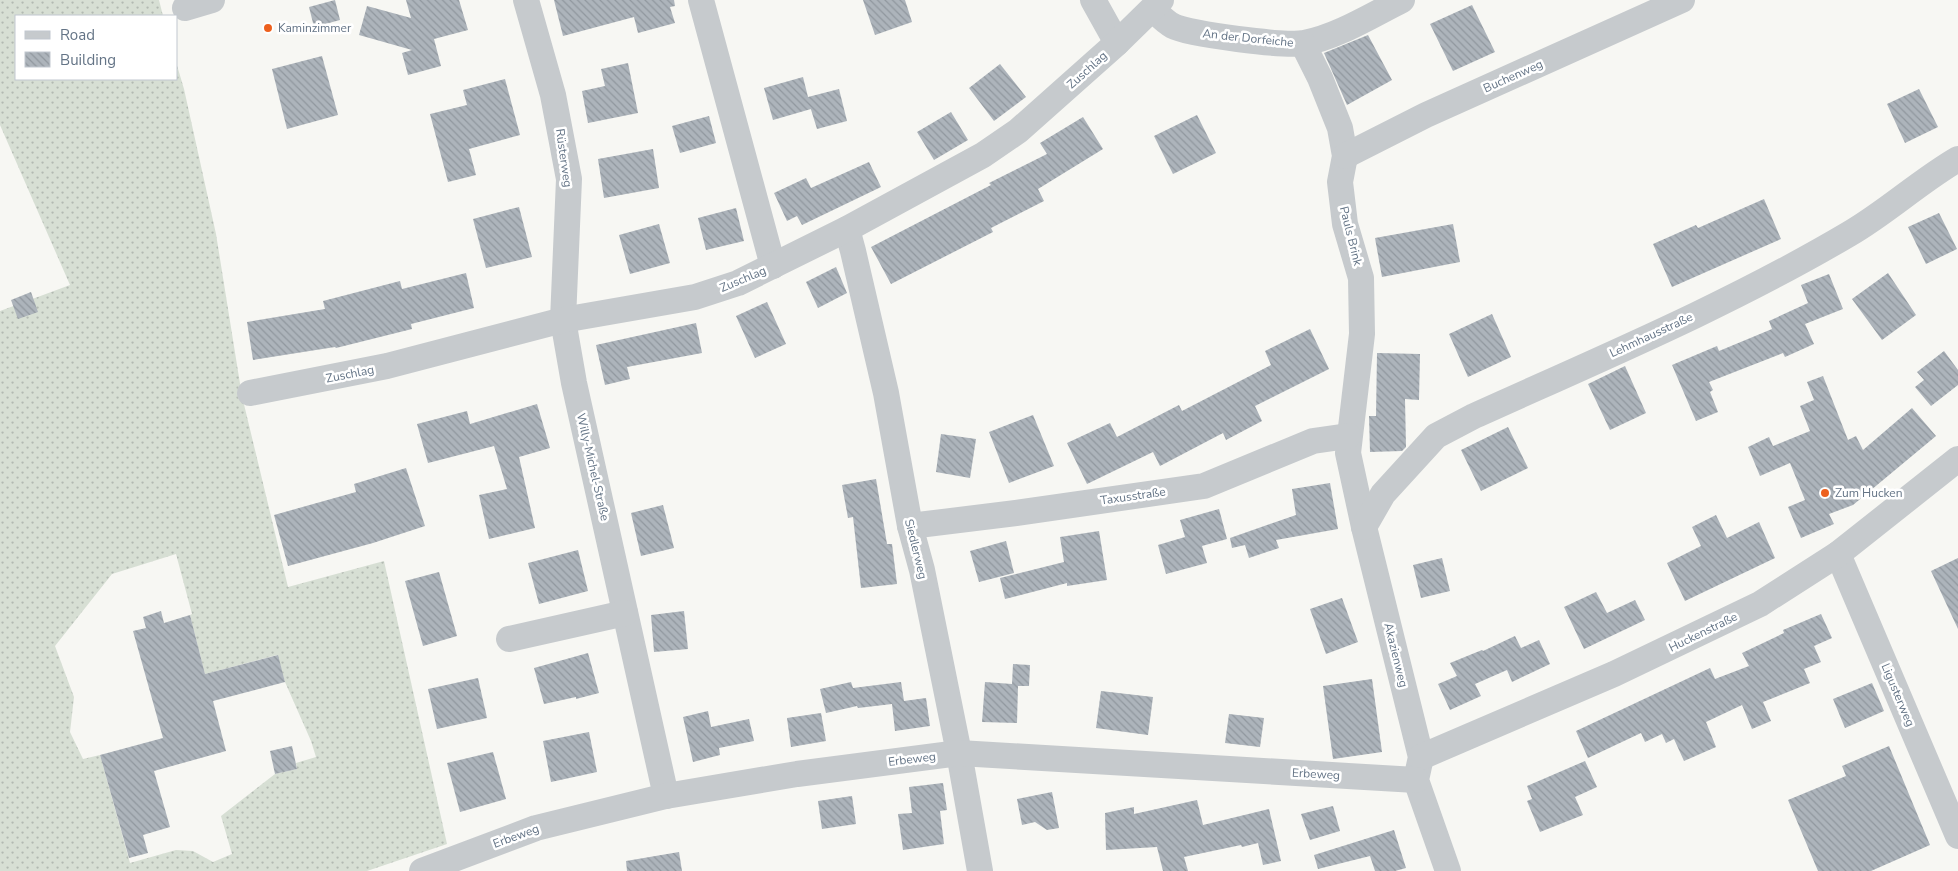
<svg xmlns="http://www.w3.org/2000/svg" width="1958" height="871" font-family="'Nunito Sans',sans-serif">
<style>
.grass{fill:url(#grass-dots);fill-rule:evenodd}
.building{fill:url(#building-back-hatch)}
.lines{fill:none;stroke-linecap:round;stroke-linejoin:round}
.minor{stroke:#c6cacd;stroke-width:26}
.poi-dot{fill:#ed601d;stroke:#fff;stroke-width:2}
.labels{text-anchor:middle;stroke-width:5;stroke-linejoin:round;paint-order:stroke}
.poi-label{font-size:12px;fill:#647486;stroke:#fff;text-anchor:start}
.street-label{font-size:12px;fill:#647486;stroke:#fff}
</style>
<defs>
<pattern id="grass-dots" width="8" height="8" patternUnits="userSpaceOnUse" patternTransform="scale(1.25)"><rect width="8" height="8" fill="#d7dfd4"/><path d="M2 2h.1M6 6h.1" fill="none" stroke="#b2b9b2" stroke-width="1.8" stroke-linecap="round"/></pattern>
<pattern id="building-back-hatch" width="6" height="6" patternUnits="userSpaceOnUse" patternTransform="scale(1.25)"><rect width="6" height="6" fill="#adb4bb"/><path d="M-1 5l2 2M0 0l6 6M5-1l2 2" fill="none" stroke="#90979e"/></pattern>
</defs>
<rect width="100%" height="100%" fill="#f7f7f3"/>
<path class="grass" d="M0,0h159l4,16h-147v63h160v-17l8,27 32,145 26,162 46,191 96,-26 63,283 -80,27h-367v-560l70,-26 -70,-160zM176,554l16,60 -2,1 15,59 72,-19 8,27 26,59 5,16 -20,6 1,6 -22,5 -54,42 11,38 -19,8 -20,-11 -17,-1 -46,13 -30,-108 -17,4 -13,-27 4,-35 -19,-51 57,-72z"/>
<g class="building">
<polygon points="335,0 340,20 314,27 309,7"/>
<polygon points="406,0 459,0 468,30 434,39 441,66 408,75 402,53 412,50 359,35 367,6 411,18"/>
<polygon points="554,0 674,0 675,6 670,7 675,23 638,33 634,17 563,36"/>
<polygon points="863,0 905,0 912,22 875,35"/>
<polygon points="1472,5 1495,52 1453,71 1430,24"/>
<polygon points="1368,35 1392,80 1347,105 1324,53"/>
<polygon points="322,56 338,115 287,129 272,69"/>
<polygon points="628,63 638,113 588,123 582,91 605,86 601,69"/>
<polygon points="1000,64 1026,97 994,121 969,88"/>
<polygon points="803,77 808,97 839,89 847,121 817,129 809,103 811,109 773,120 764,88"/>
<polygon points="505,79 520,135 469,149 476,175 448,182 430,114 467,105 463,90"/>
<polygon points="1919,89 1938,127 1905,143 1887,104"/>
<polygon points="951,112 968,140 934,160 917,132"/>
<polygon points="1197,115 1216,153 1173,174 1154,136"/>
<polygon points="709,116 716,143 680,153 672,126"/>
<polygon points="1083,117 1103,149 1038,189 1044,201 991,228 993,232 891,284 871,247 991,185 989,183 1047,154 1040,143"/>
<polygon points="653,149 659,188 604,198 598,159"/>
<polygon points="869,162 881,187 802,225 797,216 787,221 774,193 806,178 811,188"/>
<polygon points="1764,199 1781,239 1672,287 1653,244 1696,225 1698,228"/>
<polygon points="519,207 532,257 486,268 473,219"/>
<polygon points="736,208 744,241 706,250 698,218"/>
<polygon points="1939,213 1957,249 1926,264 1908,227"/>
<polygon points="659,224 670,263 630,274 619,235"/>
<polygon points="1453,224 1460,262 1382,277 1375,238"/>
<polygon points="836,267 847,293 818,308 806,282"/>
<polygon points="466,273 474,308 411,324 412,329 336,348 335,347 253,360 247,322 325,309 323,301 400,281 402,289"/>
<polygon points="1888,273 1916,315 1882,340 1852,299"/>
<polygon points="1829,274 1843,309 1805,324 1814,344 1785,357 1783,353 1709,382 1713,390 1710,392 1718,412 1696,421 1672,365 1717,346 1719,351 1772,329 1769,321 1808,303 1801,285"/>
<polygon points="31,292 38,312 18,319 11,300"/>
<polygon points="767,302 786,344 755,358 736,316"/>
<polygon points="1492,314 1511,357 1468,377 1449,334"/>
<polygon points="696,323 702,353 627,367 630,379 605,385 596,345"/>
<polygon points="1310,329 1329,369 1255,406 1262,421 1226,440 1223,433 1160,466 1153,452 1087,484 1067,443 1110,423 1117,437 1179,405 1182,411 1271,365 1265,351"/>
<polygon points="1944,351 1958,370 1958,385 1931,406 1915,387 1924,380 1917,372"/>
<polygon points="1377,353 1420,354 1419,400 1405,399 1406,447 1402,451 1370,452 1369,416 1376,416"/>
<polygon points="1625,366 1646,413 1610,430 1588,384"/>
<polygon points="1823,376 1848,440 1856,436 1863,450 1912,408 1936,436 1853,505 1829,514 1834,524 1801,538 1788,507 1805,500 1790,463 1760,476 1748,447 1769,437 1773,446 1810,431 1800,406 1814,400 1807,382"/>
<polygon points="537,404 550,448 519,457 535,528 489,539 479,495 507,489 494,446 428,463 417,424 467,411 470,424"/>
<polygon points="1033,415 1054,466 1009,483 989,432"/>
<polygon points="1508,427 1528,468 1481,491 1461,450"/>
<polygon points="941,434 976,439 970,478 936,472"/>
<polygon points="406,468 425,526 373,543 288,566 274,515 356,492 354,484"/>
<polygon points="876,479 887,544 892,544 897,584 861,588 853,517 848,518 842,485"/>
<polygon points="1330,483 1338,529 1276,540 1279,548 1249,558 1245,545 1232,548 1230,538 1296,515 1292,489"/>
<polygon points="663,505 674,548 641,556 631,513"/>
<polygon points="1219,509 1227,539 1202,546 1207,563 1166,574 1158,545 1185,537 1180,520"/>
<polygon points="1716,515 1727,538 1759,522 1775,558 1685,601 1667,563 1701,546 1692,527"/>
<polygon points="1099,531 1107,580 1067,586 1067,583 1005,599 1000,578 1064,562 1060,537"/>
<polygon points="1006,541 1014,573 979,582 970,551"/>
<polygon points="578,550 588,591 539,604 528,563"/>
<polygon points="1442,558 1450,591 1421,598 1413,565"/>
<polygon points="1958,558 1958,629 1931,571"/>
<polygon points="439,572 457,636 423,646 405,581"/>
<polygon points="1596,592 1607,613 1635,600 1645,620 1584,649 1564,607"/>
<polygon points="1342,598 1358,642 1326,654 1310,609"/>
<polygon points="161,611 164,623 190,615 205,674 278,655 285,682 213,701 226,751 154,771 170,827 143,835 148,853 129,858 100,755 163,738 133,631 146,628 143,617"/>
<polygon points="684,611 688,649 654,652 651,615"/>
<polygon points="1821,614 1832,638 1814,646 1821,662 1804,669 1810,683 1763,702 1771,721 1752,729 1742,705 1706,722 1716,747 1684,761 1674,739 1666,743 1662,734 1645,742 1641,733 1588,758 1576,731 1710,668 1715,679 1749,666 1742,653 1784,633 1783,630"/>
<polygon points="1515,636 1521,648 1539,640 1550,664 1512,682 1507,670 1475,684 1481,696 1450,710 1438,684 1457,676 1450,663 1482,650 1483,651"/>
<polygon points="588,653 599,693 576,699 576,697 544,704 534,668"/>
<polygon points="1013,664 1030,665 1029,686 1018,686 1017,723 982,722 985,682 1012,684"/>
<polygon points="478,678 487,718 437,729 428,689"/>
<polygon points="1372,679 1382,752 1333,759 1323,686"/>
<polygon points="851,682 853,688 901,682 904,701 926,698 930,726 895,731 892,704 858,708 857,706 826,713 820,689"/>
<polygon points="1872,683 1884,711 1845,728 1833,699"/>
<polygon points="1101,691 1153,697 1148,735 1096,728"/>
<polygon points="708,711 711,727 749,719 754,741 719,748 720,755 693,762 683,717"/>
<polygon points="821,713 826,741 791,747 787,718"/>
<polygon points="1229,714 1264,718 1260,747 1225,743"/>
<polygon points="589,732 597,772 551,782 543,741"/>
<polygon points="292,746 297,769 275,774 270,751"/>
<polygon points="1889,746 1930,845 1871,871 1818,871 1788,800 1846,776 1842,766"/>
<polygon points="493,752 506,799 460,812 447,763"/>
<polygon points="1585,761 1597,787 1575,797 1583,815 1540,832 1527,801 1532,799 1527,786"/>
<polygon points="943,783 947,810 940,811 944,844 903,850 898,814 912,813 909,787"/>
<polygon points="1052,792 1059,828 1047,830 1035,822 1022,825 1017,799"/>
<polygon points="852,796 856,824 822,829 818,801"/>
<polygon points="1197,800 1203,825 1269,809 1281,861 1263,865 1258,843 1242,847 1241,845 1184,857 1188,871 1163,871 1157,847 1106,850 1105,813 1134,807 1134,814"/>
<polygon points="1333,806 1340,831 1310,840 1301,814"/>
<polygon points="1394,830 1406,868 1395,871 1375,871 1370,856 1318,869 1314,855"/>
<polygon points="679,852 682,871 627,871 626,861"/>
</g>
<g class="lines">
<g class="minor">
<polyline points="526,0 553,95 569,179 563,320 574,383 666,796"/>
<polyline points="701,0 773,266"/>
<polyline points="1093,0 1117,43"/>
<polyline points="185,8 212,0"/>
<path d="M1153,9c6,6 12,13 20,17 15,8 114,21 131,17 33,-6 68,-28 98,-43"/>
<polyline points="1303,44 1320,78 1340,128 1345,156 1340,182 1345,224 1361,278 1362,334 1348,453 1364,527 1421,757 1416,780 1448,871"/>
<polyline points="1345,156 1426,115 1682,0"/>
<polyline points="847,229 853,251 886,393 910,526 922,570 959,753 980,871"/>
<polyline points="250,393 387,366 563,320 695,297 738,283 847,229 983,155 1018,131 1117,43 1161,0"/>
<polyline points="910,526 1016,513 1204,486 1313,441 1348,436"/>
<path d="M1364,527l19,-33 53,-58 38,-20c126,-57 255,-111 375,-182 38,-22 71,-53 109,-75"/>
<polyline points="1838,554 1958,836"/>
<polyline points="509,639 625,613"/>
<polyline points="1421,757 1614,674 1760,604 1838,554 1958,459"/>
<polyline points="422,871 536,828 666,796 797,774 959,753 1416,780"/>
</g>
</g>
<g class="poi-dot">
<circle cx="268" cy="28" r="5"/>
<circle cx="1825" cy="493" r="5"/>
</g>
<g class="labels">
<g class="poi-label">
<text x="278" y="32">Kaminzimmer</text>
<text x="1835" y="497">Zum Hucken</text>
</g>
<g class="street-label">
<text transform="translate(1248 38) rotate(6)" y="4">An der Dorfeiche</text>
<text transform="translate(1087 70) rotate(-42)" y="4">Zuschlag</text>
<text transform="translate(1513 76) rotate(-24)" y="4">Buchenweg</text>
<text transform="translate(564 158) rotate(82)" y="4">Rüsterweg</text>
<text transform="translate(1351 236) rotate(76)" y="4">Pauls Brink</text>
<text transform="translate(743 279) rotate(-23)" y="4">Zuschlag</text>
<text transform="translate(1651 335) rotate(-25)" y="4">Lehmhausstraße</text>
<text transform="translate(350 374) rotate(-11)" y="4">Zuschlag</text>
<text transform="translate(593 467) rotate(77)" y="4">Willy-Michel-Straße</text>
<text transform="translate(1133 496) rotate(-8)" y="4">Taxusstraße</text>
<text transform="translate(916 549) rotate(76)" y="4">Siedlerweg</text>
<text transform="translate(1703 632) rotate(-26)" y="4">Huckenstraße</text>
<text transform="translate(1396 655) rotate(76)" y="4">Akazienweg</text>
<text transform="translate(1898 695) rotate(67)" y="4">Ligusterweg</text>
<text transform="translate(912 759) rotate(-7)" y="4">Erbeweg</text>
<text transform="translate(1316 774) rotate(3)" y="4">Erbeweg</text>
<text transform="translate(516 836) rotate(-20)" y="4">Erbeweg</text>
</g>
</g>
<rect x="15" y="15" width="162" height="65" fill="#ffffff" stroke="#c1c7cf"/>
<rect x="25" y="31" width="25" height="8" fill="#c6cacd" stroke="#c1c7cf"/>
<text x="60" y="40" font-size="15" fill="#647486">Road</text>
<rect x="25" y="52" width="25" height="15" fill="url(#building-back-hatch)" stroke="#c1c7cf"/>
<text x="60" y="65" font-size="15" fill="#647486">Building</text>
</svg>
